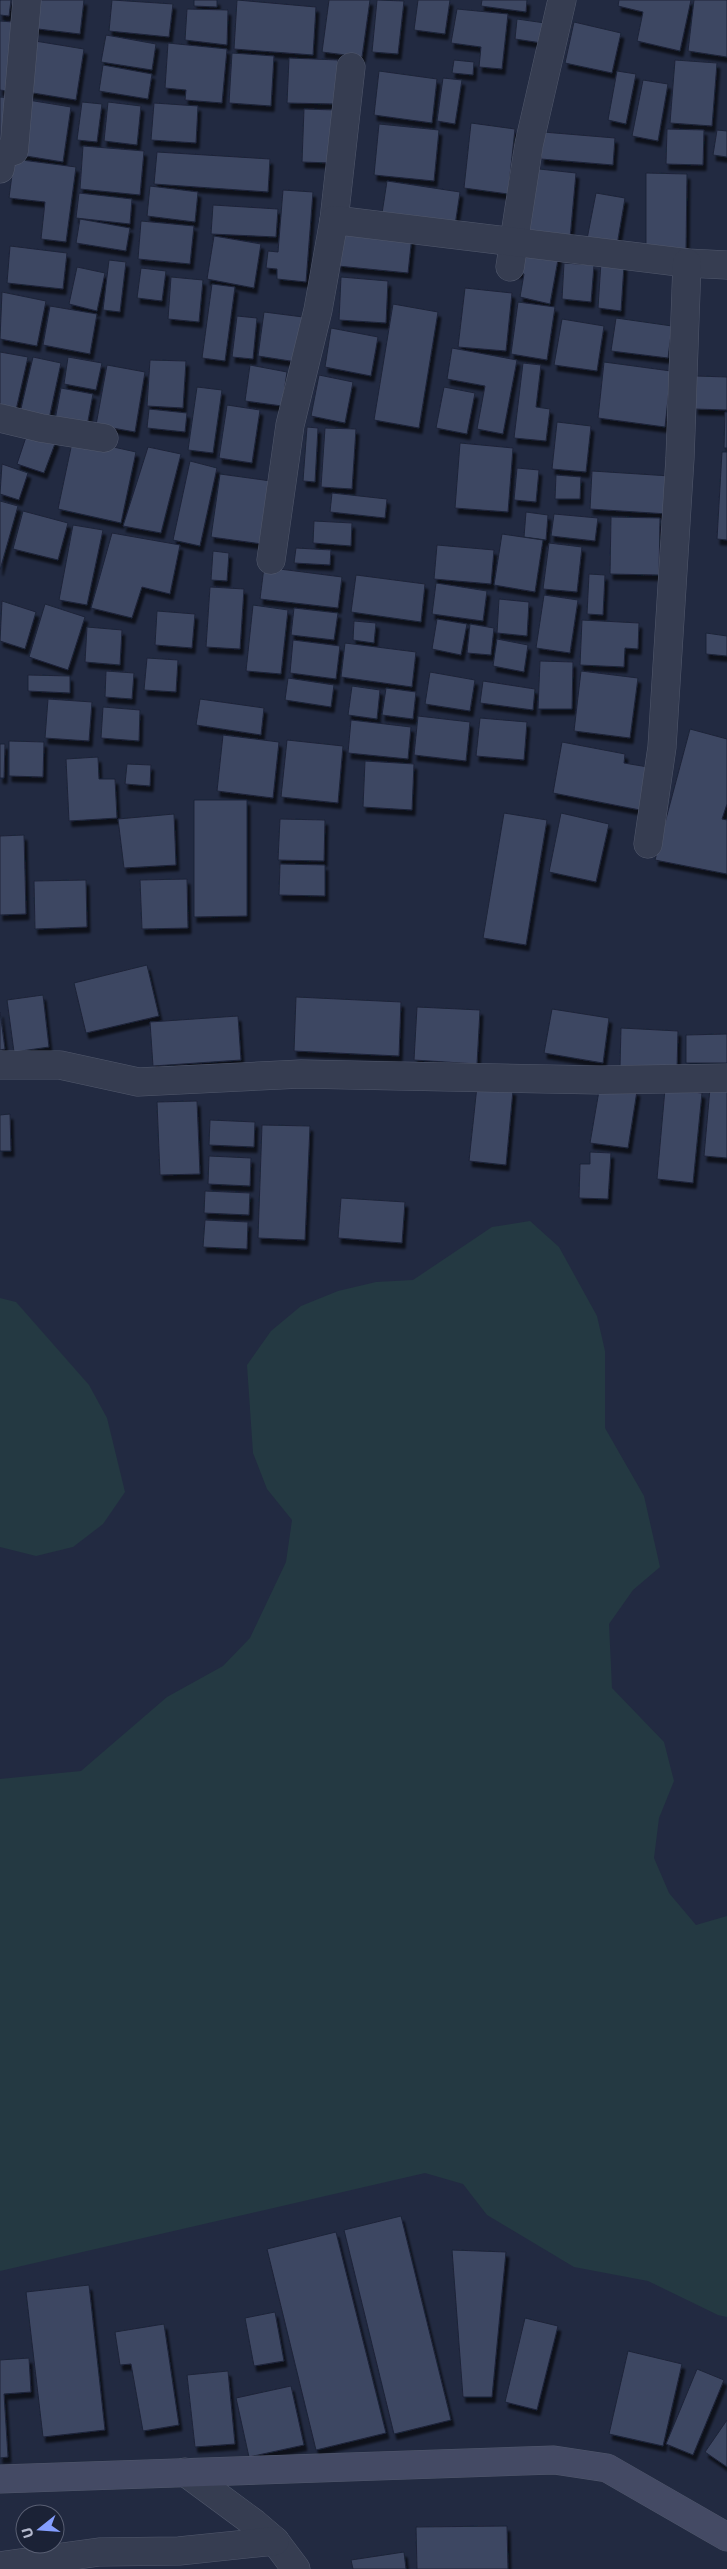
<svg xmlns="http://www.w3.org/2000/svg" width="727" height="2569" font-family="Commissioner,sans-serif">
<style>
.green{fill:#243942}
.building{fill:#3e4662;stroke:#1d2438;filter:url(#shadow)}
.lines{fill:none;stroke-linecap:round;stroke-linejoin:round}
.street-casing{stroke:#51586c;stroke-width:29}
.secondary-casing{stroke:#51586c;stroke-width:29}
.street{stroke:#363d51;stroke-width:28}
.secondary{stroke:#444a64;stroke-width:28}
</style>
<defs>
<filter id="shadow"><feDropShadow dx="3" dy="5.5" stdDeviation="1" flood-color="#0009"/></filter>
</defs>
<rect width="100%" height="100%" fill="#222a41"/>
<g class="green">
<polygon points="530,1221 559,1247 597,1316 605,1351 605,1428 644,1496 660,1567 633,1590 609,1624 612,1688 664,1742 674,1781 659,1818 654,1858 669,1893 696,1925 727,1916 727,2317 718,2315 648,2281 574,2267 487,2215 463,2184 425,2173 0,2271 0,1779 81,1771 167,1697 223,1666 250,1638 286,1562 292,1520 267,1489 253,1453 247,1365 271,1331 301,1306 338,1291 376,1282 413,1280 492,1227"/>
<polygon points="0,1298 16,1302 89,1385 107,1418 125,1492 103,1524 73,1547 36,1556 0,1547"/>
</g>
<g class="building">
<polygon points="0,0 11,0 9,16 0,15"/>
<polygon points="33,0 84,0 80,34 30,28"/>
<polygon points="112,0 173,4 169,37 109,31"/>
<polygon points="194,0 217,0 217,7 194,6"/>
<polygon points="237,0 316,7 313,55 234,49"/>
<polygon points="329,0 370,0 362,57 322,52"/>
<polygon points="377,0 404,1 398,54 372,52"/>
<polygon points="418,0 450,0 445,34 414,30"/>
<polygon points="482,0 527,0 526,12 481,6"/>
<polygon points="619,0 691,0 680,51 637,41 643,12 618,6"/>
<polygon points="694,0 727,0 727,57 688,51"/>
<polygon points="187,9 228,10 227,45 185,40"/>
<polygon points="457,9 508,14 502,69 479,67 481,47 451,43"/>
<polygon points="517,19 545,23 542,43 515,39"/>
<polygon points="0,21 13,22 7,91 0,90"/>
<polygon points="574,22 621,33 612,73 565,63"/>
<polygon points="106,35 156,44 152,70 101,62"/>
<polygon points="35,41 84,49 76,100 27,92"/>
<polygon points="168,43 227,49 222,103 185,100 186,90 165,88"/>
<polygon points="232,53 274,56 271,106 229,103"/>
<polygon points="289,58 338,60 336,104 287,103"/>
<polygon points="454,60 474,62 473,75 452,73"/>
<polygon points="675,60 717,63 712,126 670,123"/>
<polygon points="103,65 152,74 148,99 99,91"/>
<polygon points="379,71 437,79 432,123 374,115"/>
<polygon points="617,71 636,74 626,124 608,120"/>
<polygon points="443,78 462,80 455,124 437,121"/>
<polygon points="643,80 668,84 658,141 632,136"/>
<polygon points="0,97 12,98 0,144"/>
<polygon points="28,100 71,107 63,162 20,155"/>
<polygon points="82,102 102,104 97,142 77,140"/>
<polygon points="108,102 141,106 137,145 104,141"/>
<polygon points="154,103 198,106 196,143 151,140"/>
<polygon points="304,109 335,110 332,163 302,162"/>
<polygon points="471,123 515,129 508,194 464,188"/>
<polygon points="379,124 439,130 434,181 374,175"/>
<polygon points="667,129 704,130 703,165 666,164"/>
<polygon points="717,130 727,131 727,157 713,155"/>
<polygon points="543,132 615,138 613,165 541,159"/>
<polygon points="83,146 144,151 140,195 80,189"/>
<polygon points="157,152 270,159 268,192 154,184"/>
<polygon points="14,159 76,167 66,242 41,239 45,202 9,198"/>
<polygon points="530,168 576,173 570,238 524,233"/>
<polygon points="646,173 687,174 686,249 646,249"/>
<polygon points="387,181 460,192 454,232 381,220"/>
<polygon points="150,186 198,192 195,222 147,216"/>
<polygon points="283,190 313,192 306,282 277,279 277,269 266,268 268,251 278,252"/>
<polygon points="79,193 132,199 130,224 76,218"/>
<polygon points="596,193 625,198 617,245 587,239"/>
<polygon points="213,205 278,209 276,237 211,234"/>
<polygon points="80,219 130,228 126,251 76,243"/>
<polygon points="141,221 194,226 190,264 138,259"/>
<polygon points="342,229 412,236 408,273 338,266"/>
<polygon points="214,236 261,244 254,288 207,279"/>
<polygon points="519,245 559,254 550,304 520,297 524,274 514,272"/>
<polygon points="10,246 67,253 63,289 7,283"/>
<polygon points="109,260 126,262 120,312 103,310"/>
<polygon points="601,262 624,265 621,311 598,308"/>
<polygon points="564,263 594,265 591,302 562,299"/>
<polygon points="77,267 105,273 97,311 69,304"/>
<polygon points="141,268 166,271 162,301 137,298"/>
<polygon points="171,277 203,280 199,322 168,319"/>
<polygon points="341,277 388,281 386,323 339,320"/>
<polygon points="212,284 235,287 225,361 202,358"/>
<polygon points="465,288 512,293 506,351 458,347"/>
<polygon points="2,292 46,301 37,346 0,339"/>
<polygon points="518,302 555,307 547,360 511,354"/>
<polygon points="393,304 438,312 419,428 374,420"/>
<polygon points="50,306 97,314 90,354 43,345"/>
<polygon points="264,312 303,317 297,362 258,356"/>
<polygon points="237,316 257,318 253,359 232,357"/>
<polygon points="616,318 672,326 668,358 611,351"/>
<polygon points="562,319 604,326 597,371 554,365"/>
<polygon points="331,328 378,337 371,376 325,367"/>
<polygon points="452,348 517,360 503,434 477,429 485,386 447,379"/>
<polygon points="0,352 28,357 16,410 0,406"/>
<polygon points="33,357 61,363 49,419 20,413"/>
<polygon points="68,357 102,363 96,390 64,384"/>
<polygon points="150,360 186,361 183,408 147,406"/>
<polygon points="604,362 671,371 665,427 598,418"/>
<polygon points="523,363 541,365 536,407 550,409 546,441 514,438"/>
<polygon points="107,365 145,372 135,432 96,425"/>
<polygon points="250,365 287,372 282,406 245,401"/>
<polygon points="319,375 353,382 345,423 311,416"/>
<polygon points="696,376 727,377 727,410 695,409"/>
<polygon points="197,387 222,390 213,453 188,450"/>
<polygon points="444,387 475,393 467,434 436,428"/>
<polygon points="61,388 93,394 87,426 55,420"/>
<polygon points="227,405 260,410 252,463 219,458"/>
<polygon points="149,409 187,413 185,432 147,428"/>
<polygon points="725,412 727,412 727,448 724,448"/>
<polygon points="557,422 591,426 586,472 552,469"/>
<polygon points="307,427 318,428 315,482 303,481"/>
<polygon points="325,428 356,429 352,489 321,487"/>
<polygon points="28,431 56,441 44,473 17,464"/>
<polygon points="73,438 136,452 121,523 58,509"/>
<polygon points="460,443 513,448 508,512 455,508"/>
<polygon points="148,447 181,454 161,533 123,526"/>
<polygon points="722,452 727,452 727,540 717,539"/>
<polygon points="190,461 217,468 200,546 173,540"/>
<polygon points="2,464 28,473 19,500 0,494"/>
<polygon points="517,468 539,470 536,502 514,500"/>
<polygon points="592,471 670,476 668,514 590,509"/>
<polygon points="220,474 271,481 262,544 211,537"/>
<polygon points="556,475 581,477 580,499 555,499"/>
<polygon points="332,493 387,499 385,518 330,512"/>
<polygon points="0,501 18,506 0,570"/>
<polygon points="23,511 68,523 58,560 13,549"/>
<polygon points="526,512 548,515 546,540 524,537"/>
<polygon points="554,514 598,518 595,541 551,536"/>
<polygon points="611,517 660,518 659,575 610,574"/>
<polygon points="314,521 352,523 351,546 313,543"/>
<polygon points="73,525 103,530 87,605 59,600"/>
<polygon points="112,533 180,545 170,594 142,587 132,618 91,608"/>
<polygon points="502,534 543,540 535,592 494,585"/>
<polygon points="549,543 582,547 577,592 543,589"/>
<polygon points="437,545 494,550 491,584 434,579"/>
<polygon points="296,548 331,550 330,565 294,563"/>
<polygon points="213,551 229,553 227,581 211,580"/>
<polygon points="264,567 342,577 338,608 260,599"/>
<polygon points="589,574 605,575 603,615 587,614"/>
<polygon points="356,575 425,584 421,622 351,612"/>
<polygon points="436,583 487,591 483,621 432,614"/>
<polygon points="210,587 244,589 240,649 206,647"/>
<polygon points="544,595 578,600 570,653 536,648"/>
<polygon points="499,599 529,602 527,636 497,633"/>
<polygon points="2,601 36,612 25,649 0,641"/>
<polygon points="45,604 85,617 68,670 29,657"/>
<polygon points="253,605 288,610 281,674 246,671"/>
<polygon points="294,608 338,613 334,640 291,635"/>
<polygon points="157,611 195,614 192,648 155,645"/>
<polygon points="437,619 467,624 461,655 432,649"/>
<polygon points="582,620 639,623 638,649 625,648 624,667 580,665"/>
<polygon points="354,621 376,623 374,643 353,640"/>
<polygon points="470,624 494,628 491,655 467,653"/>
<polygon points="87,627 122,630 120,665 85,662"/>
<polygon points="706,633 727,636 727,656 706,654"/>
<polygon points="497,639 528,645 524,672 493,666"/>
<polygon points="293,640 340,646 336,679 290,673"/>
<polygon points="345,643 416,652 412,687 341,677"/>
<polygon points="147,658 178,660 176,692 144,690"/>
<polygon points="540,661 573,662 572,709 538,709"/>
<polygon points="106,671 134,673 132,699 105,697"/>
<polygon points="581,671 638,678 630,738 574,731"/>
<polygon points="430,672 475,680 470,711 425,704"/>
<polygon points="28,675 70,676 70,693 28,691"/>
<polygon points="288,678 334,685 331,707 285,700"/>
<polygon points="483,681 535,689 533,710 480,703"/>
<polygon points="352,686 380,690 377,719 348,715"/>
<polygon points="386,688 416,692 413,719 382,715"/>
<polygon points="48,699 92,702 89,741 45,738"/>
<polygon points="200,699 264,708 261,735 196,725"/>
<polygon points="103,707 140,710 139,741 101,738"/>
<polygon points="418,716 470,722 466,761 414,755"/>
<polygon points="480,718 527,722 524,760 476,756"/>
<polygon points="351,720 411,727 408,759 348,753"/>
<polygon points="690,729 727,739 727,804 722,819 727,820 727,874 655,860"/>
<polygon points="223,735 279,742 273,798 217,791"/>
<polygon points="287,740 343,746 338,803 281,797"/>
<polygon points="9,741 44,742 43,777 9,776"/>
<polygon points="562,742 625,754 624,763 648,767 640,810 553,793"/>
<polygon points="0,744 5,744 4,778 0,778"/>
<polygon points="98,757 99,779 115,779 117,818 69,821 66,759"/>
<polygon points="365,761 414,764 412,810 363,807"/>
<polygon points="127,764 151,765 150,786 125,784"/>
<polygon points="194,800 247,800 247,916 194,917"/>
<polygon points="504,813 547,820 526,945 483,938"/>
<polygon points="561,813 609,824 596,882 549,872"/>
<polygon points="174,814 176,865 124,868 118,819"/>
<polygon points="280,819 325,820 324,861 278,860"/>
<polygon points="24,835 26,914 0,915 0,836"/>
<polygon points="280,864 325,865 325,896 279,895"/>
<polygon points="187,879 188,928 142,929 140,880"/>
<polygon points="86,880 87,927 35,929 34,881"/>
<polygon points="147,965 159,1016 86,1033 74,983"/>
<polygon points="43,995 49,1047 14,1052 7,1000"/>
<polygon points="296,997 401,1002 399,1056 294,1051"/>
<polygon points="417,1007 480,1010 477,1064 414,1060"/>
<polygon points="552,1009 609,1018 603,1063 544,1053"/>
<polygon points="0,1012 5,1049 0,1050"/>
<polygon points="238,1016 241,1060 153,1066 150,1022"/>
<polygon points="621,1028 678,1031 677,1068 620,1067"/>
<polygon points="727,1034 727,1063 686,1063 686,1035"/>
<polygon points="600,1085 637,1091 628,1148 590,1143"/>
<polygon points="477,1086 513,1090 506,1165 469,1161"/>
<polygon points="710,1088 727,1090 727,1158 704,1156"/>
<polygon points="665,1089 702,1093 693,1183 657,1179"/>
<polygon points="197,1101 200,1174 160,1175 157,1102"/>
<polygon points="10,1114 11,1151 0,1151 0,1115"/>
<polygon points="210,1120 255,1122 254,1147 209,1145"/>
<polygon points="262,1125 310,1126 305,1240 258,1238"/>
<polygon points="590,1152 611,1153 608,1199 579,1198 580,1164 590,1164"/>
<polygon points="209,1156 251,1158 250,1186 208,1184"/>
<polygon points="205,1191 250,1193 249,1215 204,1213"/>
<polygon points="341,1198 405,1202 402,1243 338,1238"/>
<polygon points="205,1220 248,1222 247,1249 203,1247"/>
<polygon points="401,2216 451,2420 394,2434 344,2230"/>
<polygon points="336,2232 386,2433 316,2450 267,2249"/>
<polygon points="452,2250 506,2252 492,2397 463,2397"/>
<polygon points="89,2285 105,2430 43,2437 26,2292"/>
<polygon points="275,2312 284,2361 254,2366 245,2318"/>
<polygon points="525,2318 558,2326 537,2410 505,2402"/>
<polygon points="164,2324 179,2425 143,2431 131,2364 120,2365 115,2332"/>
<polygon points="628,2351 682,2364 663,2446 609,2434"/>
<polygon points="29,2358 31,2392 4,2394 8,2457 0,2458 0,2360"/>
<polygon points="697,2369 724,2380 693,2455 666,2444"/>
<polygon points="228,2371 235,2444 195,2447 187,2375"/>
<polygon points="291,2386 304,2445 249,2457 236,2398"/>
<polygon points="727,2420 727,2467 705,2452"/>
<polygon points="507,2526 508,2569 417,2569 416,2527"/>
<polygon points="404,2552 406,2569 353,2569 351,2560"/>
</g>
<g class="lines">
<defs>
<g id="street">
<polyline points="0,169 3,153 14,151 27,0"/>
<polyline points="334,220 351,67"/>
<polyline points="510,267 529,144 562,0"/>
<polyline points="0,418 41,428 104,438"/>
<polyline points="271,560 290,425 318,310 334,220 687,263 727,265"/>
<polyline points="648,844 662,747 680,458 687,263"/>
<polyline points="0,1065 60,1065 138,1082 301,1074 600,1080 727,1078"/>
<polyline points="185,2472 254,2523 275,2541 296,2569"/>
<polyline points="0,2566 99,2552 179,2551 275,2541"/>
</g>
<polyline id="secondary" points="0,2479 554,2460 607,2468 727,2537"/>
</defs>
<use href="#street" class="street-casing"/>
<use href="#secondary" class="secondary-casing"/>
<use href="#street" class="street"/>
<use href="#secondary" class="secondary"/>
</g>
<g transform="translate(40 2529) rotate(253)"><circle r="24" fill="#1b2236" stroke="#585e72"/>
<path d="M0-4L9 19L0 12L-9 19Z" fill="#849eff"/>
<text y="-8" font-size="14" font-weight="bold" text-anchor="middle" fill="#b3b8cc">U</text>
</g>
</svg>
